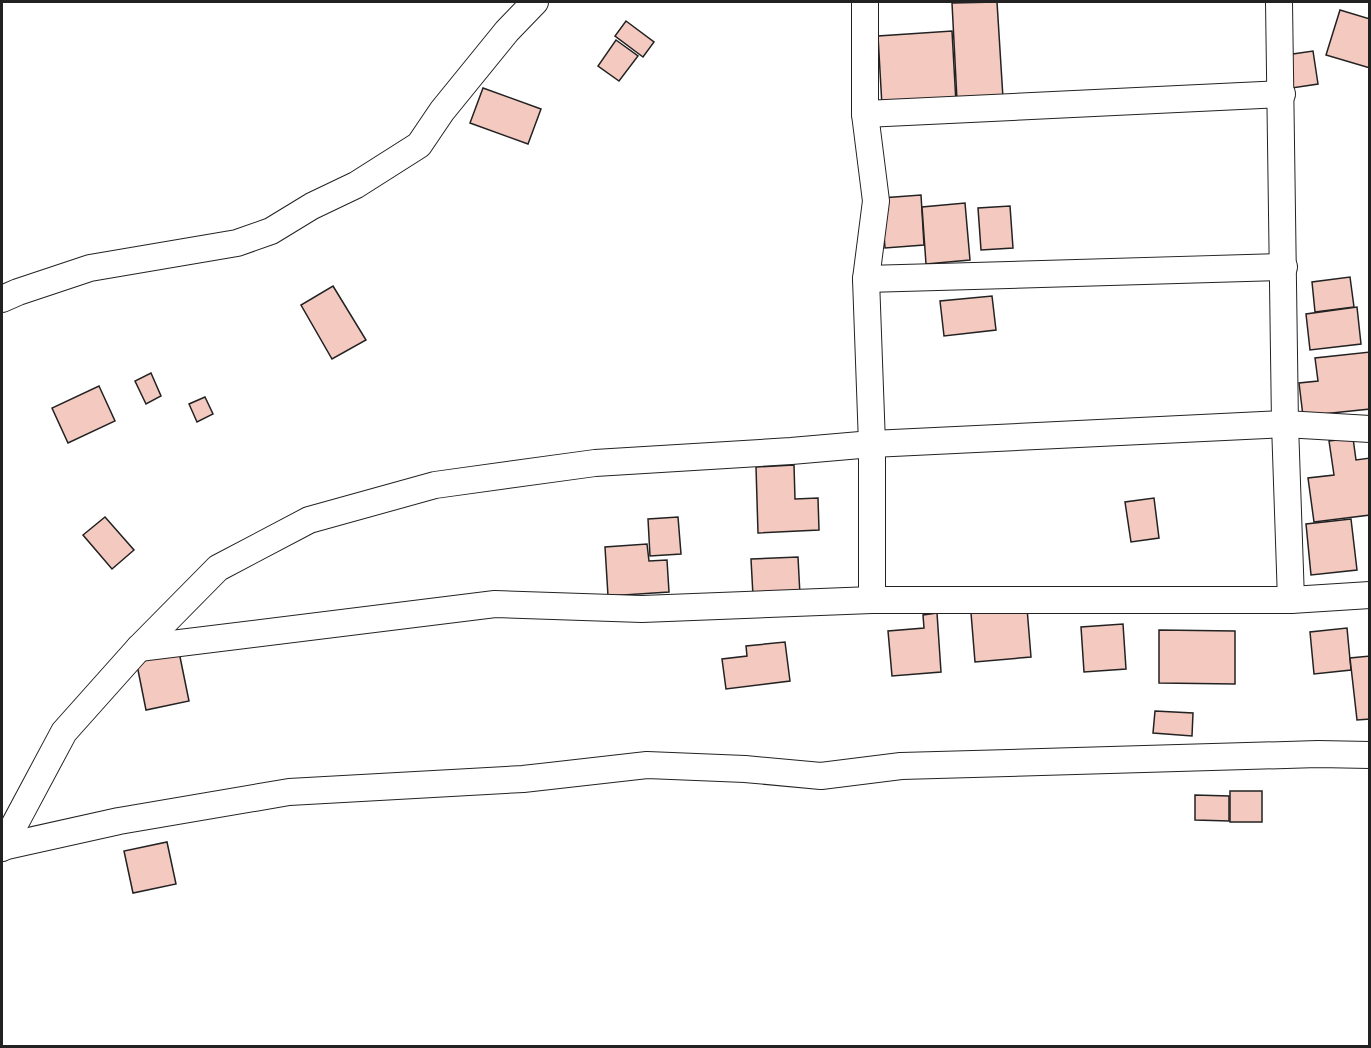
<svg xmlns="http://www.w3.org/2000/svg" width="1371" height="1048" font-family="Figtree,sans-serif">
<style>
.building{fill:#f3c9c0;stroke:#222;stroke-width:1.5}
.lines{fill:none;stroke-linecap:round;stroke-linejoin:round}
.street-casing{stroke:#222;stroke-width:28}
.street{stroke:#fff;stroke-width:26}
</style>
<rect width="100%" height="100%" fill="#fff"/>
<g class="building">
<polygon points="997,2 1003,98 957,100 952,3"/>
<polygon points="1340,10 1370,19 1370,68 1326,55"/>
<polygon points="626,21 654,42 643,57 615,36"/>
<polygon points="952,31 956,103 882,106 878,36"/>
<polygon points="616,40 638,56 619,81 598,66"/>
<polygon points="1313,51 1318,84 1292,88 1286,55"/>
<polygon points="483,88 541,109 528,144 470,123"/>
<polygon points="921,195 924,245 885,248 881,198"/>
<polygon points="965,203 970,260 926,264 922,207"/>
<polygon points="1010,206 1013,248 981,250 978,208"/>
<polygon points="1350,277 1354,307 1315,312 1312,282"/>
<polygon points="333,286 366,340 332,359 301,305"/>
<polygon points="992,296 996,330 944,336 940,301"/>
<polygon points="1357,307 1361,344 1310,350 1306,314"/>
<polygon points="1370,352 1370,409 1303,416 1299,383 1318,381 1315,358"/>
<polygon points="151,373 161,396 146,404 135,381"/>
<polygon points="99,386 115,421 68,443 52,408"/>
<polygon points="205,397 213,414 197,422 189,404"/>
<polygon points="1353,438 1356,460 1370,458 1370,515 1314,522 1308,478 1334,475 1329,441"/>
<polygon points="794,465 795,499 818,498 819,530 758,533 756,467"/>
<polygon points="1154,498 1159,538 1131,542 1125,502"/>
<polygon points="105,517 134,550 112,569 83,535"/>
<polygon points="678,517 681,554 650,556 648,519"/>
<polygon points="1351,519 1357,570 1311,575 1306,524"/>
<polygon points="647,544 649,561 667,560 669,592 608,596 605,547"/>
<polygon points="798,557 800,595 753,596 751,559"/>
<polygon points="1027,608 1031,657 975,662 971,613"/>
<polygon points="937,613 941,672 892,676 888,631 924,628 923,615"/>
<polygon points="1123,624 1126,669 1084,672 1081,627"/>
<polygon points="1347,628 1351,670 1314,674 1310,632"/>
<polygon points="1159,630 1235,631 1235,684 1159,683"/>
<polygon points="785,642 790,681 726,689 722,659 747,656 746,646"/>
<polygon points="178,647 189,701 146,710 135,655"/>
<polygon points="1370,656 1370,719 1357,720 1350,658"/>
<polygon points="1155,711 1193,713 1192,736 1153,733"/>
<rect x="1230" y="791" width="32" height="31"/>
<polygon points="1195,795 1229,796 1229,821 1195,820"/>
<polygon points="167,842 176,884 133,893 124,851"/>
</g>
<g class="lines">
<defs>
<g id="street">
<polyline points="865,2 865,114 876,201 866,279 872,444 872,600"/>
<polyline points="1279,2 1285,424 1291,600"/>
<polyline points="865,114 1282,94"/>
<polyline points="866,279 1284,267"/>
<polyline points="2,299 18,292 90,268 237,243 271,231 312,206 356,185 419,145 442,111 507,31 535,2"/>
<polyline points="139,648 495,604 642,609 872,600 1291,600 1370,595"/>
<polyline points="2,847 119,821 289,792 523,779 647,765 745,769 821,776 901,766 1318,754 1370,755"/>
<polyline points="2,848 64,732 139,648 218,568 309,520 435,485 595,463 791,451 872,444 1285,424 1370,429"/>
</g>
</defs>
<use href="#street" class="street-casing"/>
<use href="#street" class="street"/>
</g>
<rect width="1371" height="1048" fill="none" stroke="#222222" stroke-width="6"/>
</svg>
